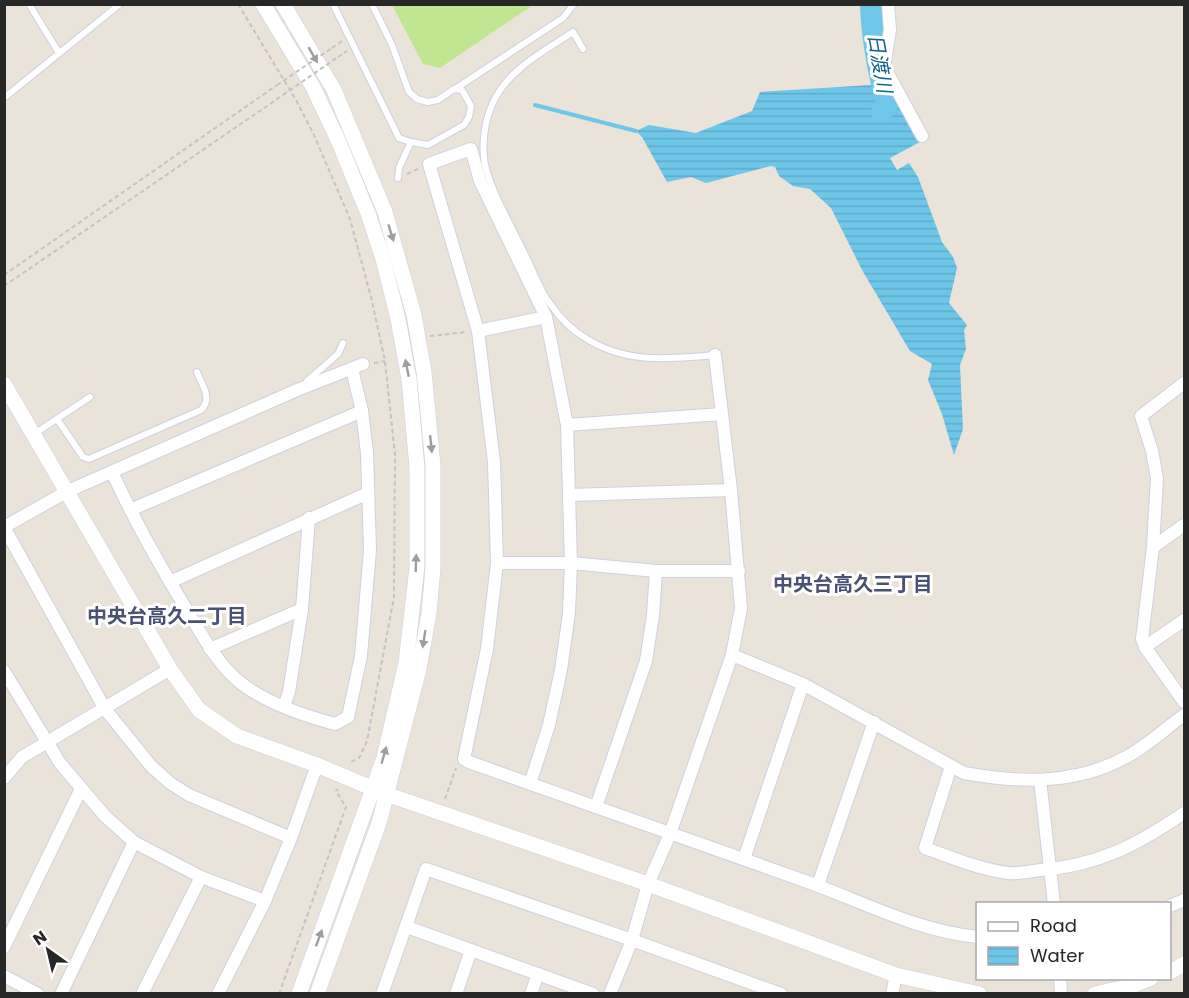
<svg xmlns="http://www.w3.org/2000/svg" width="1189" height="998" font-family="Poppins,'Noto Sans JP',sans-serif">
<style>
.pitch{fill:#c1e692}
.water{fill:url(#water-rules)}
.lines{fill:none;stroke-linecap:round;stroke-linejoin:round}
.stream{stroke:#6ec6e9;stroke-width:4}
.river{stroke:#6ec6e9;stroke-width:22}
.service-casing{stroke:#ced1e0;stroke-width:8}
.minor-casing{stroke:#ced1e0;stroke-width:14}
.tertiary-casing{stroke:#ced1e0;stroke-width:16}
.path{stroke:#c3c3c3;stroke-width:2;stroke-dasharray:4.5 3;stroke-linecap:butt}
.service{stroke:#fff;stroke-width:6}
.minor{stroke:#fff;stroke-width:12}
.tertiary{stroke:#fff;stroke-width:15}
.path-bridge{stroke:#c3c3c3;stroke-width:2;stroke-dasharray:4.5 3;stroke-linecap:butt}
.oneway{fill:#9e9e9e}
.labels{text-anchor:middle;stroke-width:6;stroke-linejoin:round;paint-order:stroke}
.water-label{font-size:20px;font-style:italic;fill:#126290;stroke:#fff}
.neighbourhood-label{font-size:20px;font-weight:bold;fill:#4a5175;stroke:#fff}
</style>
<defs>
<pattern id="water-rules" width="6" height="5" patternUnits="userSpaceOnUse" patternTransform="scale(1.5)"><rect width="6" height="5" fill="#6ec6e9"/><path d="M0 2.5h6" fill="none" stroke="#5faac8"/></pattern>
</defs>
<rect width="100%" height="100%" fill="#e9e3d9"/>
<polygon class="pitch" points="392,5 533,5 440,68 423,64"/>
<polygon class="water" points="887,84 920,142 890,158 897,170 909,163 918,177 942,242 953,257 957,268 949,303 967,325 964,330 966,349 960,365 963,429 954,455 942,414 928,380 932,364 910,351 862,270 831,208 810,189 793,186 779,176 775,167 771,166 706,183 691,177 667,182 642,137 636,131 649,125 696,133 752,111 760,92"/>
<g class="lines">
<polyline class="stream" points="535,105 636,131"/>
<path class="river" d="M871,4c1,36 8,67 16,101l-5,7"/>
<defs>
<g id="service">
<polyline points="29,4 59,53"/>
<polyline points="333,4 399,138 411,142 428,145 464,125 469,117 471,106 462,90 454,89 438,100 428,102 417,99 409,92 392,45 372,4"/>
<path d="M583,49l-10,-17c-27,18 -59,34 -76,63 -12,20 -16,47 -12,70 7,30 30,67 43,96 7,14 13,32 23,44 9,13 22,26 36,34 40,25 83,20 128,16"/>
<polyline points="455,89 563,18 574,4"/>
<polyline points="4,98 120,4"/>
<polyline points="398,178 399,168 411,142"/>
<polyline points="307,381 338,354 343,343"/>
<path d="M57,419l26,38 6,2 112,-49c12,-11 1,-25 -4,-38"/>
<polyline points="34,434 90,397"/>
</g>
<g id="minor">
<polyline points="888,4 890,30 884,66 922,136"/>
<polyline points="478,331 546,317"/>
<polyline points="1184,383 1141,416 1152,451 1157,478 1153,547 1142,639 1145,647 1184,702"/>
<polyline points="567,425 722,414"/>
<path d="M112,472c22,48 48,94 76,140 14,23 28,49 48,67 26,23 65,36 99,45l13,-7 13,-61 9,-106 -3,-97 -5,-42 -10,-42"/>
<polyline points="570,495 731,490"/>
<polyline points="130,510 362,411"/>
<polyline points="4,527 105,709 151,766 170,783 189,795 291,838"/>
<polyline points="4,527 68,491 297,390 363,364"/>
<polyline points="1153,547 1184,525"/>
<polyline points="497,563 571,563 656,571 739,571"/>
<polyline points="170,582 368,493"/>
<polyline points="1145,647 1184,620"/>
<polyline points="210,649 302,609"/>
<path d="M732,655l71,29 161,89c55,10 113,12 164,-17 20,-11 38,-28 56,-41"/>
<polyline points="4,671 60,763 105,816 134,842 201,877 265,901"/>
<polyline points="284,706 289,692 302,609 309,518"/>
<path d="M951,766l-26,82c27,10 54,21 83,25 11,1 22,-2 33,-3 58,-5 96,-25 143,-57"/>
<polyline points="4,778 22,757 170,669"/>
<polyline points="1040,780 1054,904"/>
<path d="M530,784l19,-59 12,-55 8,-57 2,-50 -4,-138 -21,-108 -66,-136 -9,-32 -42,15 49,167 16,131 3,101 -10,86 -23,110 5,3c112,39 224,79 336,119 56,20 112,50 173,56"/>
<polyline points="596,807 646,661 653,615 656,571"/>
<polyline points="744,859 803,684"/>
<polyline points="818,885 874,722"/>
<polyline points="1170,906 1184,900"/>
<polyline points="407,927 593,994"/>
<polyline points="4,947 81,789"/>
<polyline points="4,976 38,994"/>
<polyline points="1060,978 1061,994"/>
<polyline points="61,994 134,842"/>
<polyline points="142,994 201,877"/>
<polyline points="218,994 265,901 291,838 317,765"/>
<polyline points="382,994 426,869 632,940 781,994"/>
<polyline points="456,994 471,950"/>
<polyline points="531,994 538,974"/>
<polyline points="610,994 632,940 648,884 670,834 732,655 741,608 731,490 715,355"/>
<polyline points="892,994 896,975"/>
</g>
<g id="tertiary">
<polyline points="263,4 313,87 338,140 369,216 383,259 398,319 409,379 417,468 417,567 406,663 384,758 299,994"/>
<polyline points="283,4 334,90 385,212 414,315 424,372 433,465 433,568 429,613 419,669 379,823 317,994"/>
<polyline points="4,384 170,669 199,710 237,736 317,765 386,794 648,884 896,975 979,994"/>
<polyline points="1170,972 1184,964"/>
<polyline points="1095,994 1131,986 1151,978"/>
</g>
</defs>
<use href="#service" class="service-casing"/>
<use href="#minor" class="minor-casing"/>
<use href="#tertiary" class="tertiary-casing"/>
<g class="path">
<polyline points="238,4 296,100 314,135 350,219 371,297 385,361 395,455 394,597 367,741 359,758 349,763"/>
<polyline points="332,48 342,41"/>
<polyline points="338,57 347,51"/>
<polyline points="407,174 418,169"/>
<polyline points="4,275 277,85"/>
<polyline points="4,286 283,95"/>
<polyline points="430,336 467,332"/>
<polyline points="374,363 385,361"/>
<polyline points="445,799 456,768"/>
<polyline points="279,994 346,807 336,791 338,789"/>
</g>
<use href="#service" class="service"/>
<use href="#minor" class="minor"/>
<use href="#tertiary" class="tertiary"/>
<g class="path-bridge">
<polyline points="277,85 332,48"/>
<polyline points="283,95 338,57"/>
</g>
</g>
<defs><path id="oneway-solid" d="M-6-.8H1V-3.2L6.5 0L1 3.2V.8H-6Z" transform="scale(1.5)"/></defs>
<g class="oneway">
<use href="#oneway-solid" transform="translate(313 55) rotate(60)"/>
<use href="#oneway-solid" transform="translate(391 233) rotate(73)"/>
<use href="#oneway-solid" transform="translate(407 368) rotate(-101)"/>
<use href="#oneway-solid" transform="translate(431 444) rotate(84)"/>
<use href="#oneway-solid" transform="translate(416 563) rotate(-88)"/>
<use href="#oneway-solid" transform="translate(424 639) rotate(99)"/>
<use href="#oneway-solid" transform="translate(384 755) rotate(-74)"/>
<use href="#oneway-solid" transform="translate(319 938) rotate(-70)"/>
</g>
<g class="labels">
<g class="water-label">
<text transform="translate(880 63) rotate(80)" y="7">日渡川</text>
</g>
<g class="neighbourhood-label">
<text x="853" y="591">中央台高久三丁目</text>
<text x="167" y="623">中央台高久二丁目</text>
</g>
</g>
<rect width="1189" height="998" fill="none" stroke="#272727" stroke-width="12"/>
<rect x="976" y="902" width="195" height="78" fill="#ffffff" stroke="#a9a9a9" stroke-width="1.5"/>
<rect x="988" y="922" width="30" height="9" fill="#ffffff" stroke="#a9a9a9" stroke-width="1.5"/>
<text x="1030" y="932" font-size="18" fill="#272727">Road</text>
<rect x="988" y="947" width="30" height="18" fill="url(#water-rules)" stroke="#a9a9a9" stroke-width="1.5"/>
<text x="1030" y="962" font-size="18" fill="#272727">Water</text>
<g transform="translate(48 950) rotate(326)" stroke="#ffffff" stroke-width="4.5" paint-order="stroke">
<path d="M0-4.5L10 22L0 15L-10 22Z" fill="#272727"/>
<text y="-9" font-size="16" font-weight="bold" text-anchor="middle" fill="#272727">N</text>
</g>
</svg>
